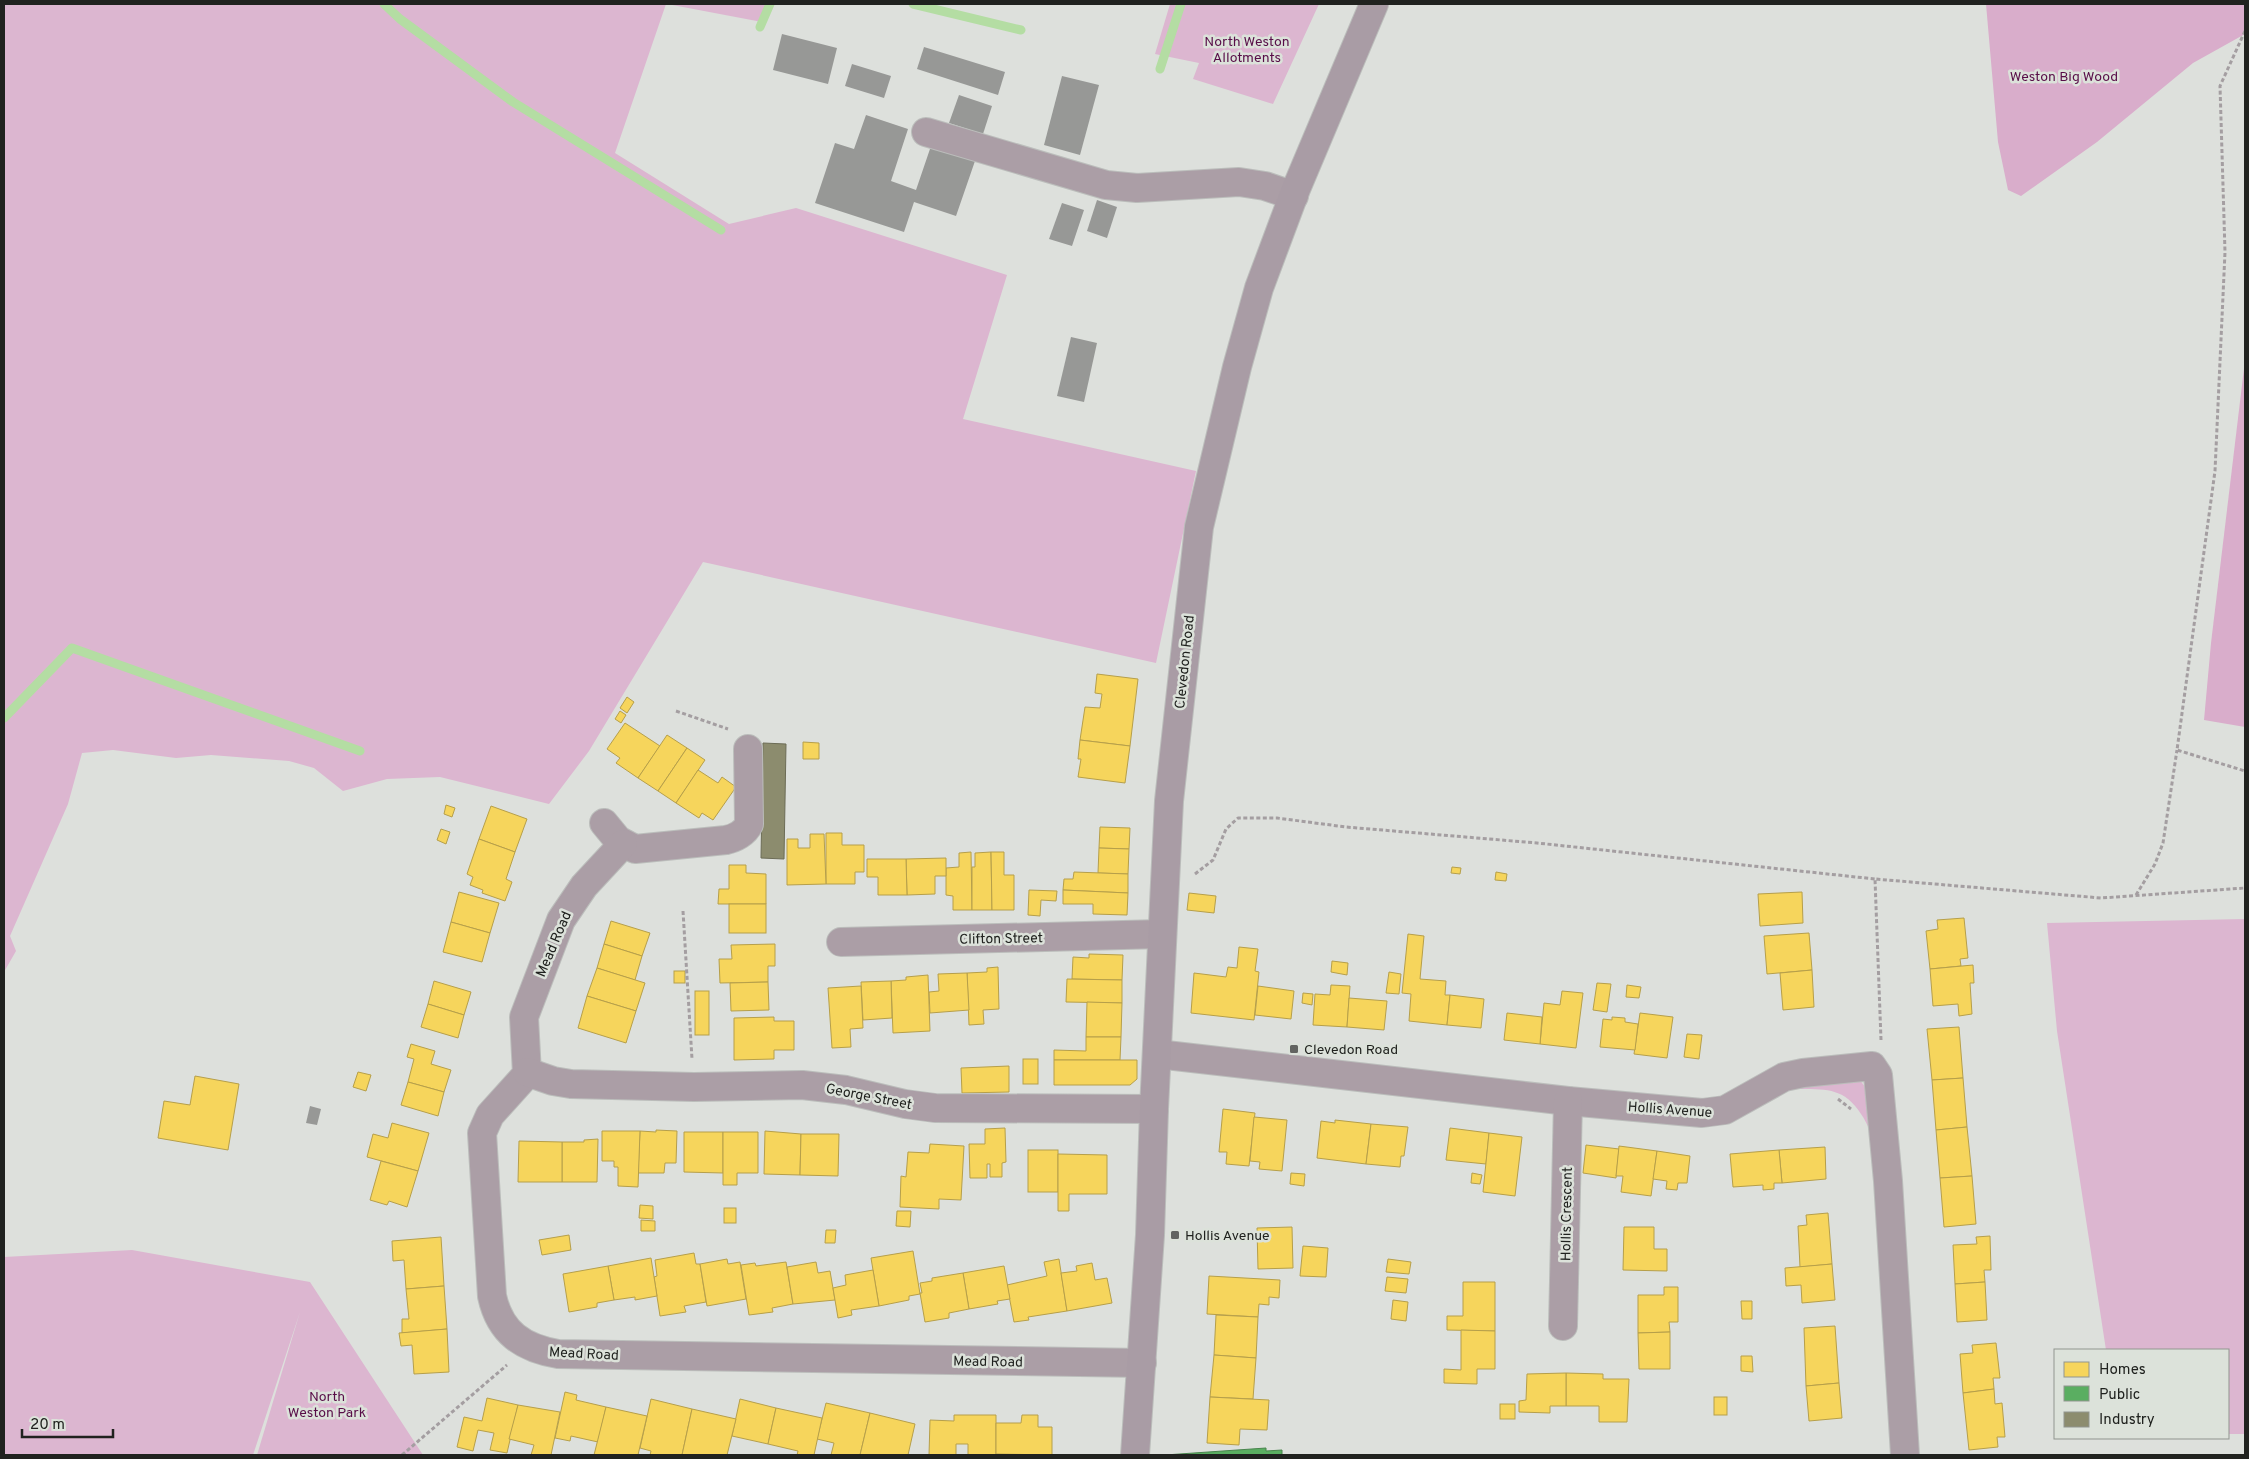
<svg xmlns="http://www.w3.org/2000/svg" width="2249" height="1459" font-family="Overpass,sans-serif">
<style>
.green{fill:#dcb6d0}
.forest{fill:#d9adcb}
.homes{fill:#f6d55c;stroke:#b69f4a}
.public{fill:#5aae61;stroke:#49844d}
.industry{fill:#8c8c6e;stroke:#6c6c56}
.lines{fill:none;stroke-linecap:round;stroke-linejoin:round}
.stream{stroke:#b4dda3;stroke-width:9}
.building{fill:#979896}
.minor-casing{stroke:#bbbdbb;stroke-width:30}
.major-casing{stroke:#bbbdbb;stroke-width:30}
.path{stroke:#a49ea1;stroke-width:3;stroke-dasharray:4 2.5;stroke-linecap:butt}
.minor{stroke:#ab9ea6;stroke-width:28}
.major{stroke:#a99ca5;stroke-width:28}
.poi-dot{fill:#626461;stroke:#dce2da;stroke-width:2}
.labels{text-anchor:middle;stroke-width:5;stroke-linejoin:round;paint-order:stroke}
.park-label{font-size:14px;fill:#580d48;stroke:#dce2da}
.street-label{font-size:14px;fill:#20221f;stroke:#dce2da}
.poi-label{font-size:14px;fill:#20221f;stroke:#dce2da;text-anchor:start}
</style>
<rect width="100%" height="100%" fill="#dde0dc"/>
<g class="green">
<polygon points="4,4 666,4 615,153 729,224 796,208 1007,275 963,419 1196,471 1156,663 703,562 589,751 549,804 440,777 387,779 343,791 314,768 289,761 211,755 176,758 113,750 82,753 68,804 10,936 16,951 4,972"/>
<polygon points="667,4 770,4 762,22"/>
<polygon points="1170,4 1319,4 1273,104 1193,79 1199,63 1155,54"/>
<polygon points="2245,919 2245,1434 2228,1434 2228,1350 2106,1350 2057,1031 2047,923"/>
<path d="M1860,1080l5,7 6,44c-4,-5 -6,-12 -10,-17 -16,-25 -33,-25 -60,-25l-1,-3z"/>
<polygon points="132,1250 310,1282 423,1455 257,1455 300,1312 253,1455 4,1455 4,1257"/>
</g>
<g class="forest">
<polygon points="1986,4 2245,4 2245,34 2193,63 2097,142 2021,196 2008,190 1998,142"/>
<polygon points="2245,360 2245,727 2204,720 2211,643"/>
</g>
<g class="homes">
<polygon points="1097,674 1138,679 1130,746 1080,740 1085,707 1100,708 1102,694 1095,693"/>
<polygon points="627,697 634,702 627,713 620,708"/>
<polygon points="620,711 626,715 621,723 615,719"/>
<polygon points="625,723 660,746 638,778 616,763 620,758 607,749"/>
<polygon points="667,735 687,748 658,791 638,778"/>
<polygon points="1080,740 1130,746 1125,783 1078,777 1081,759 1078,759"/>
<polygon points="803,742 819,743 819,759 803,759"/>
<polygon points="687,748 705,760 676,803 658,791"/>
<polygon points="698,770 718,783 722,777 736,787 713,820 702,813 699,818 676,803"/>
<polygon points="446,805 455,808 452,817 444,814"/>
<polygon points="491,806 527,819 515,852 479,839"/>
<polygon points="1100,827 1130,828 1129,849 1099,848"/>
<polygon points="441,829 450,832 446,844 437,840"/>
<polygon points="826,833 842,833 842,845 864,845 864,872 855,872 855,884 826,884"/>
<polygon points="810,834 824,834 826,884 787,885 787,839 798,839 798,848 810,848"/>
<polygon points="479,839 515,852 506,879 512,882 505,901 482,893 483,890 470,885 473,877 467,874"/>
<polygon points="1099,848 1129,849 1128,874 1098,873"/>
<polygon points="971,852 972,910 953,910 953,896 946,895 946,868 959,867 959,853"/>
<polygon points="991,852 992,910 972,910 972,867 975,867 975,853"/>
<polygon points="991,852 1004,852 1004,875 1014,875 1014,910 992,910"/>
<polygon points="946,858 946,876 935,876 935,894 907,895 906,859"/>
<polygon points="867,859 906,859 907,895 878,895 878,877 867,877"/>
<polygon points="729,865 746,865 746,873 766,874 766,904 718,904 719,889 729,889"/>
<polygon points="1452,867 1461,868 1460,874 1451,873"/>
<polygon points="1074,872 1128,874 1128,893 1063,890 1064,879 1073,879"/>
<polygon points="1496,872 1507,874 1506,881 1495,880"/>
<polygon points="1029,890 1057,891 1056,901 1041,900 1040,916 1028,915"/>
<polygon points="1063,890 1128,893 1127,915 1093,914 1093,904 1063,904"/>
<polygon points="459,892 499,903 490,933 451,922"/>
<polygon points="1802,892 1803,923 1760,926 1758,894"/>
<polygon points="1189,893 1216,896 1214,913 1187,910"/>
<rect x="729" y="904" width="37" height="29"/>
<polygon points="1964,918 1968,958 1960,959 1961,966 1930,969 1926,931 1938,929 1937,920"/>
<polygon points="611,921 650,933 642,956 604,944"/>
<polygon points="451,922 490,933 482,962 443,952"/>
<polygon points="1809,933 1812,970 1767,974 1764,936"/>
<polygon points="1408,934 1424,936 1420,979 1446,981 1445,995 1450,995 1447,1025 1409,1021 1411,994 1402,993"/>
<polygon points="604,944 642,956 635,980 597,968"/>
<polygon points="775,944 775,966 768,966 768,982 720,983 719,959 732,959 731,945"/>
<polygon points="1239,947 1258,949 1255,971 1259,972 1254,1020 1191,1013 1194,973 1226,977 1228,967 1237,968"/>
<polygon points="1089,954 1123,955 1122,980 1072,979 1073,957 1089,958"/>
<polygon points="1332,961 1348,963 1347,975 1331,972"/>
<polygon points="1973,965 1974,983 1970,983 1972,1014 1959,1016 1958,1004 1933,1006 1930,969"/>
<polygon points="998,967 999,1009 983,1010 984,1024 969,1025 967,973 987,972 987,968"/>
<polygon points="597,968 645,983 636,1011 587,996"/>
<polygon points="1812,970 1814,1007 1783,1010 1780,973"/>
<rect x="674" y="971" width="11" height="12"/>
<polygon points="1389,972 1401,974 1399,994 1386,993"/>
<polygon points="967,973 969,1010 930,1013 929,992 939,991 938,974"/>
<polygon points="928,975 930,1031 893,1033 891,981 906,980 906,977"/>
<polygon points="1067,979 1122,980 1122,1003 1066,1002"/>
<polygon points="434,981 471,992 464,1015 428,1004"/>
<polygon points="891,981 892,1018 863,1020 861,982"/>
<polygon points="768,982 769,1010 731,1011 730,983"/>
<polygon points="1597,983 1611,984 1607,1012 1593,1010"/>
<polygon points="1331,985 1350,986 1347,1027 1313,1025 1315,994 1330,995"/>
<polygon points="1627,985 1641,987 1639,998 1626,997"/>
<polygon points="861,986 863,1028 850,1029 851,1047 832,1048 828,988"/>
<polygon points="1258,986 1294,991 1291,1019 1255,1015"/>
<rect x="695" y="991" width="14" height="44"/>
<polygon points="1562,991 1583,993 1576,1048 1540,1044 1544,1003 1560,1005"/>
<polygon points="1303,993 1313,994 1312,1005 1302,1003"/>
<polygon points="1450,995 1484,999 1481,1028 1447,1025"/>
<polygon points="587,996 636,1011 626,1043 578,1028"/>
<polygon points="1349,998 1387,1001 1384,1030 1347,1027"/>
<polygon points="1087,1002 1122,1003 1121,1037 1086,1037"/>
<polygon points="428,1004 464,1015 458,1038 421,1027"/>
<polygon points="1507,1013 1542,1017 1540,1044 1504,1040"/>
<polygon points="1640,1013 1673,1017 1667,1058 1634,1054"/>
<polygon points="774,1017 774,1021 794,1021 794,1050 774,1050 774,1059 734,1060 734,1018"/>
<polygon points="1612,1017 1625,1018 1625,1022 1638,1024 1635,1050 1600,1047 1603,1019 1612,1020"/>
<polygon points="1959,1027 1963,1078 1932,1080 1927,1029"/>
<polygon points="1687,1034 1702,1035 1699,1059 1684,1057"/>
<polygon points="1086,1037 1121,1037 1120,1060 1054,1060 1054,1050 1086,1051"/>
<polygon points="411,1044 435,1051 431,1064 451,1070 444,1092 408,1082 414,1059 407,1057"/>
<rect x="1023" y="1059" width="15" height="25"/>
<polygon points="1054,1060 1137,1060 1137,1079 1130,1085 1054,1085"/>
<polygon points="1009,1066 1009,1092 962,1093 961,1068"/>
<polygon points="358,1072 371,1075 366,1091 353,1087"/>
<polygon points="195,1076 239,1084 228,1150 158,1138 164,1101 190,1105"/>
<polygon points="1963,1078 1967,1127 1936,1130 1932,1080"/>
<polygon points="408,1082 444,1092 438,1116 401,1105"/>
<polygon points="1223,1109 1255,1113 1249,1166 1226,1164 1227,1152 1219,1152"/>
<polygon points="1254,1117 1287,1120 1282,1171 1259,1169 1260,1162 1250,1161"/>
<polygon points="1335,1120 1371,1124 1366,1164 1317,1158 1321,1121 1335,1123"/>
<polygon points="392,1123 429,1133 418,1171 367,1157 373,1134 388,1138"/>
<polygon points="1371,1124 1408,1127 1404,1156 1401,1156 1400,1167 1366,1164"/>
<polygon points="1967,1127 1972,1176 1940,1178 1936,1130"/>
<polygon points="1005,1128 1006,1162 1002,1163 1002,1177 990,1177 990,1164 987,1164 987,1178 970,1178 969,1144 985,1144 985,1129"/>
<polygon points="1450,1128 1489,1133 1486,1164 1446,1160"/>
<polygon points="656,1130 677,1131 676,1163 665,1163 664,1173 638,1173 640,1131 656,1132"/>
<polygon points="602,1131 640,1131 638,1187 618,1186 618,1167 614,1167 614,1161 602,1161"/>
<polygon points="765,1131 801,1134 800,1175 764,1174"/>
<polygon points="684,1132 723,1132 723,1173 684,1172"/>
<polygon points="723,1132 758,1132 758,1173 737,1173 737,1185 723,1185"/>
<polygon points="1489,1133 1522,1137 1515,1196 1483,1192"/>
<polygon points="801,1134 839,1134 838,1176 800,1175"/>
<polygon points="598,1139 597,1182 562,1182 562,1142 584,1142 584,1140"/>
<polygon points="519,1141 562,1142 562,1182 518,1182"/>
<polygon points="930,1144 964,1146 961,1200 939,1199 939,1209 900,1207 901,1176 906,1177 908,1152 929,1153"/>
<polygon points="1586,1145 1619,1149 1616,1178 1583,1173"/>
<polygon points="1619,1146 1657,1151 1651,1196 1621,1192 1623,1176 1616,1176"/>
<polygon points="1825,1147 1826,1179 1782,1183 1779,1150"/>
<rect x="1028" y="1150" width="30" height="42"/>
<polygon points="1779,1150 1782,1183 1774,1183 1774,1189 1763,1190 1763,1185 1733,1187 1730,1154"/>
<polygon points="1657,1151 1690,1156 1687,1183 1678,1183 1677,1190 1666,1189 1667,1181 1653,1179"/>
<polygon points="1058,1154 1107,1155 1107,1194 1069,1194 1069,1211 1058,1211"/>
<polygon points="381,1161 418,1171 407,1207 389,1201 387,1205 370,1200"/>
<polygon points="1291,1173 1305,1174 1304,1186 1290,1184"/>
<polygon points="1472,1173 1482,1175 1480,1184 1471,1183"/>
<polygon points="1972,1176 1976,1224 1944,1227 1940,1178"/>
<polygon points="640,1205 653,1206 653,1219 639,1218"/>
<rect x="724" y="1208" width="12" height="15"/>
<polygon points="897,1211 911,1211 910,1227 896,1226"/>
<polygon points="1828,1213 1832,1264 1800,1267 1798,1226 1807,1225 1806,1215"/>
<polygon points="641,1220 655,1221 655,1231 641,1231"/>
<polygon points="1292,1227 1293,1268 1258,1269 1257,1228"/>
<polygon points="1624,1227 1654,1227 1654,1249 1667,1249 1667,1271 1623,1270"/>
<polygon points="826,1230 836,1230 835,1243 825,1243"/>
<polygon points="569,1235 571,1250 542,1255 539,1240"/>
<polygon points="1990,1236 1991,1270 1984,1270 1985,1282 1955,1284 1953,1245 1977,1244 1976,1237"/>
<polygon points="441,1237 444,1286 406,1289 404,1260 393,1261 392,1241"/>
<polygon points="1303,1246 1328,1248 1326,1277 1300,1276"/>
<polygon points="913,1251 920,1294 909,1296 909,1300 879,1306 871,1258"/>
<polygon points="694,1253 696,1264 700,1264 706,1302 684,1306 686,1312 660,1316 654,1277 657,1276 655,1260"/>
<polygon points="651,1258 657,1296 635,1300 635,1297 614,1300 608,1266"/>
<polygon points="727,1259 728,1264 740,1262 746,1299 707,1306 700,1264"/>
<polygon points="1059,1259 1067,1311 1028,1317 1029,1320 1014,1322 1007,1285 1047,1276 1044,1262"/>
<polygon points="1388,1259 1411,1262 1409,1274 1386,1272"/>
<polygon points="786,1262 793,1304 772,1308 773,1312 749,1315 741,1265 755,1263 756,1266"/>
<polygon points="816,1262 818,1273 830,1271 835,1300 793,1304 787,1267"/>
<polygon points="1092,1263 1095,1280 1107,1278 1112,1303 1067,1311 1061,1273 1077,1271 1076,1266"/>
<polygon points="1832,1264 1835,1300 1802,1303 1801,1285 1786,1286 1785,1268"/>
<polygon points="608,1266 614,1300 597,1303 597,1307 569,1312 563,1274"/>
<polygon points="1004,1266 1010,1299 997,1301 998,1304 969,1309 963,1273"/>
<polygon points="873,1270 879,1306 851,1310 852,1315 838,1318 833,1288 846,1285 845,1275"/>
<polygon points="963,1273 969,1309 949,1313 949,1318 925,1322 920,1293 922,1293 920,1283 932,1281 932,1278"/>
<polygon points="1209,1276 1280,1280 1279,1298 1269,1297 1269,1305 1259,1304 1258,1317 1207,1314"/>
<polygon points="1387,1277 1408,1279 1406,1293 1385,1291"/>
<polygon points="1463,1282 1495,1282 1495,1331 1447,1330 1447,1316 1463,1316"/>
<polygon points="1985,1282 1987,1320 1957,1322 1955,1284"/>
<polygon points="444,1286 447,1329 402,1333 402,1319 409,1319 406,1289"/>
<polygon points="1664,1287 1678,1287 1678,1322 1669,1322 1670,1332 1638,1333 1638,1295 1664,1295"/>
<polygon points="1393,1300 1408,1302 1406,1321 1391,1319"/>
<polygon points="1741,1301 1752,1301 1752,1319 1742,1319"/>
<polygon points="1216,1315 1258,1317 1256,1358 1214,1355"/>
<polygon points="1835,1326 1839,1383 1806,1386 1804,1328"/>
<polygon points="447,1329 449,1372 414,1374 412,1345 401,1346 399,1333"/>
<polygon points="1461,1330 1495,1331 1495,1369 1477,1369 1477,1384 1444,1383 1444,1369 1461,1370"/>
<polygon points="1670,1332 1670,1369 1639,1369 1638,1333"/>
<polygon points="1996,1343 2000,1378 1993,1378 1994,1389 1963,1393 1960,1354 1973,1353 1972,1345"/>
<polygon points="1214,1355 1256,1358 1253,1399 1210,1397"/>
<polygon points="1741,1356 1752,1356 1753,1372 1741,1371"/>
<polygon points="1566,1373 1603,1374 1603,1379 1629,1379 1627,1422 1599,1422 1599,1406 1566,1406"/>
<polygon points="1566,1373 1566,1406 1550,1406 1550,1413 1519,1412 1519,1401 1526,1400 1527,1374"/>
<polygon points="1839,1383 1842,1418 1809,1421 1806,1386"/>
<polygon points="1994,1389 1995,1404 2002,1403 2005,1437 1997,1437 1998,1447 1969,1450 1963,1393"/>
<polygon points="565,1392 577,1395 576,1400 606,1407 598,1442 571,1436 570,1441 555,1438"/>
<polygon points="1210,1397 1269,1400 1267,1430 1240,1429 1239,1445 1207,1443"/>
<rect x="1714" y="1397" width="13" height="18"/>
<polygon points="487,1398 518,1405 507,1453 490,1450 494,1433 478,1430 473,1451 457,1447 464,1417 482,1421"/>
<polygon points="651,1399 692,1409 682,1455 650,1455 651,1451 640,1448"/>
<polygon points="740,1399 776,1408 768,1444 732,1436"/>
<polygon points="826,1403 870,1413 860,1455 831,1455 834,1443 817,1439"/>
<rect x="1500" y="1404" width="15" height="15"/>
<polygon points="518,1405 560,1412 551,1455 531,1455 534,1445 509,1439"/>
<polygon points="606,1407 647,1416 638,1455 594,1455"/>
<polygon points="776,1408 822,1418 814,1455 797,1455 798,1451 768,1444"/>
<polygon points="692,1409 736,1419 727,1455 682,1455"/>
<polygon points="870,1413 915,1424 908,1455 860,1455"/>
<polygon points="954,1415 996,1415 996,1455 968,1455 968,1444 956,1444 956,1455 929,1455 930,1420 954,1421"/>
<polygon points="1022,1415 1038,1415 1038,1427 1052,1427 1052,1455 996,1454 996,1423 1021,1423"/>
</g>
<polygon class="public" points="1266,1448 1266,1451 1282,1450 1282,1455 1165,1455"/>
<polygon class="industry" points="763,743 786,744 784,859 761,858"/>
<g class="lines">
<g class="stream">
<polyline points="384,4 400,19 513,102 721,230"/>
<polyline points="913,4 1021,30"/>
<polyline points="760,27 770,4"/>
<polyline points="1160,69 1181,4"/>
<polyline points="4,718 72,648 360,751"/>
</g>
</g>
<g class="building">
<polygon points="782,34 837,48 828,84 773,70"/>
<polygon points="924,47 1005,72 998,95 917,69"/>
<polygon points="852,64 891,76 884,98 845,86"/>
<polygon points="1062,76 1099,85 1080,155 1044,145"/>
<polygon points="959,95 992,106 983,134 949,123"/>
<polygon points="866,115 908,129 891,181 916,190 931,146 975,161 956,216 914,202 904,232 815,203 835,143 854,149"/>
<polygon points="1097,200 1117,207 1107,238 1087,231"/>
<polygon points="1062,203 1084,210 1072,246 1049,239"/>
<polygon points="1071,337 1097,343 1084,402 1057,396"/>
<polygon points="310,1106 321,1109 317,1125 306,1123"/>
</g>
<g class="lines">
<defs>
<g id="minor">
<polyline points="926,132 1106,185 1137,188 1239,182 1265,186 1294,196"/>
<path d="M604,823l14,17 17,9 91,-9c9,-2 19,-7 23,-16l-1,-75"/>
<path d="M623,844l-39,42 -23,34 -37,97 3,57 -37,41 -8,18 10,163c8,37 31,52 66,58l584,9"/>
<polyline points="841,942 1162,934"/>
<polyline points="1157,1054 1568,1101 1702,1113 1725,1110 1784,1077 1803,1073 1872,1066 1878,1075 1888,1181 1905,1455"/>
<polyline points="527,1072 553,1081 571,1084 694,1087 802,1085 846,1090 905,1104 935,1108 1154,1109"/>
<polyline points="1563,1326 1568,1101"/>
</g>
<polyline id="major" points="1135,1455 1150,1235 1154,1109 1169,801 1199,527 1237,367 1259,288 1296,189 1374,4"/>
</defs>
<use href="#minor" class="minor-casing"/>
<use href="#major" class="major-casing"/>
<g class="path">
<polyline points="2245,31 2220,86 2225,252 2215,471 2177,750 2245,771"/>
<polyline points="676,711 728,729"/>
<polyline points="1195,874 1213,860 1226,829 1238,818 1277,818 1346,827 1537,843 1875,879"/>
<polyline points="2136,895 2155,864 2163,843 2177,750"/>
<polyline points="683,911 692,1059"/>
<polyline points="1881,1040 1875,879 2101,898 2245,888"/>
<polyline points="1838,1099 1851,1109"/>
<polyline points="402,1455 507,1365"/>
</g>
<use href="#minor" class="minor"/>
<use href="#major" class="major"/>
</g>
<g class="poi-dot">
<rect x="1289" y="1044" width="10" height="10" rx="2.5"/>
<rect x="1170" y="1230" width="10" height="10" rx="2.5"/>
</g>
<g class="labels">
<g class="park-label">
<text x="1247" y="46">North Weston<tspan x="1247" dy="16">Allotments</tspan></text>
<text x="2064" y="81">Weston Big Wood</text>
<text x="327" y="1401">North<tspan x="327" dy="16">Weston Park</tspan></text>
</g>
<g class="street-label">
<text transform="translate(1184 662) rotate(-84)" y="5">Clevedon Road</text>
<text transform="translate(1001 938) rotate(-1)" y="5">Clifton Street</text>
<text transform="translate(553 944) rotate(-67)" y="5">Mead Road</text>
<text transform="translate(869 1096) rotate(11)" y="5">George Street</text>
<text transform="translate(1670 1109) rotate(4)" y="5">Hollis Avenue</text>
<text transform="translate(1566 1214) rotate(-89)" y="5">Hollis Crescent</text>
<text transform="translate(584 1353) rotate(3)" y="5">Mead Road</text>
<text transform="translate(988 1361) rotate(1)" y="5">Mead Road</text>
</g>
<g class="poi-label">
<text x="1304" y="1054">Clevedon Road</text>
<text x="1185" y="1240">Hollis Avenue</text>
</g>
</g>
<rect width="2249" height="1459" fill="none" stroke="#20221f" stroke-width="10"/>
<rect x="2054" y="1349" width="175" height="90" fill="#dce2da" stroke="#91958f"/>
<rect x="2064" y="1362" width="25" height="15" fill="#f6d55c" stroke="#91958f"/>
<text x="2099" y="1374" font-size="15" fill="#20221f">Homes</text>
<rect x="2064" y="1386" width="25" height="15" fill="#5aae61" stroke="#91958f"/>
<text x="2099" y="1399" font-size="15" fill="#20221f">Public</text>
<rect x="2064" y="1412" width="25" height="15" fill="#8c8c6e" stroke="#91958f"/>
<text x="2099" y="1424" font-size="15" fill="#20221f">Industry</text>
<path d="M22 1429v8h91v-8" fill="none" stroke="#20221f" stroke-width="2.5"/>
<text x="30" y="1429" font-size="15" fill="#20221f" stroke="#dce2da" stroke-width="4" paint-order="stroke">20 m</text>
</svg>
